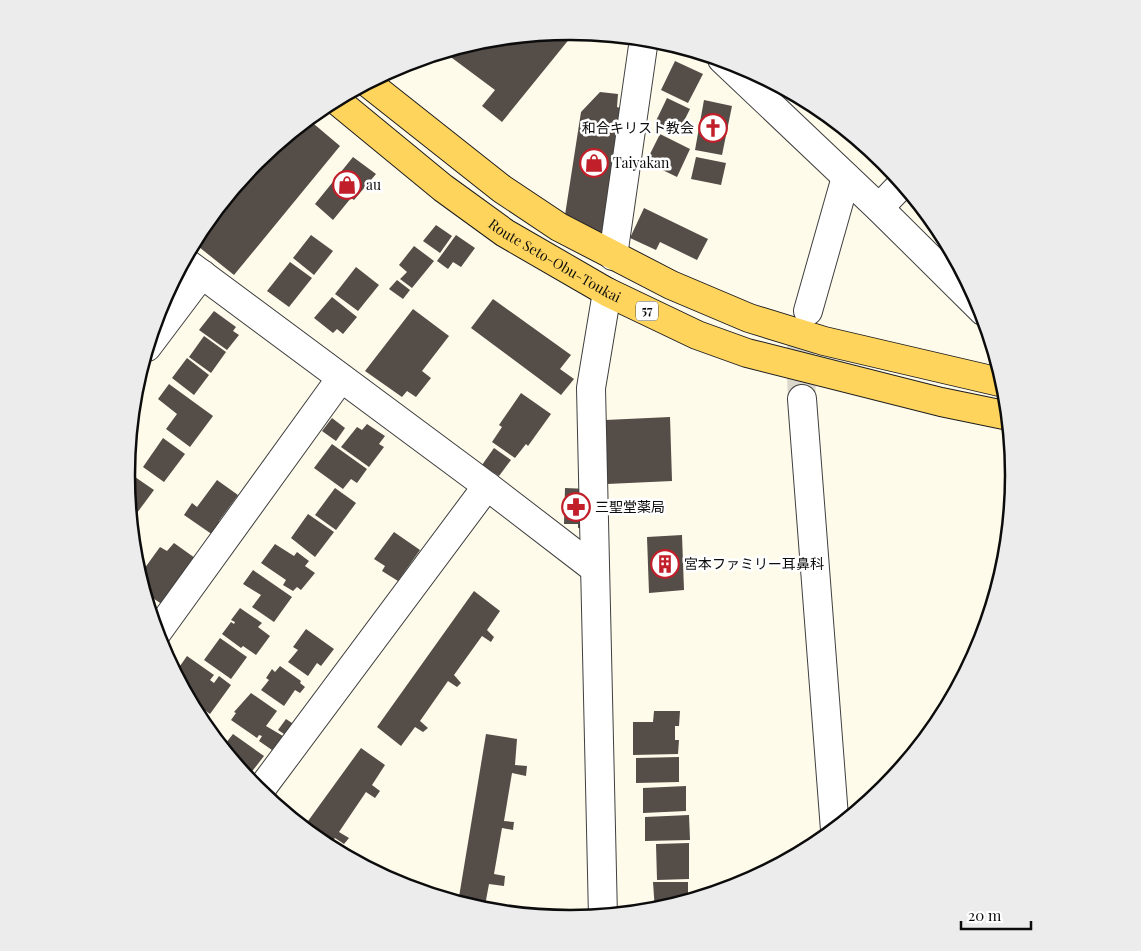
<svg xmlns="http://www.w3.org/2000/svg" width="1141" height="951" font-family="'Playfair Display','Noto Sans JP',serif">
<style>
.building{fill:#554d48}
.lines{fill:none;stroke-linecap:round;stroke-linejoin:round}
.minor-tunnel{stroke:#dbd7ca;stroke-width:28;stroke-dasharray:28 14;stroke-linecap:butt}
.minor-casing{stroke:#3f3f3f;stroke-width:30}
.major-casing{stroke:#1d1d1d;stroke-width:30}
.minor{stroke:#fff;stroke-width:28}
.major{stroke:#fed45d;stroke-width:28}
.labels{text-anchor:middle;stroke-width:5;stroke-linejoin:round;paint-order:stroke}
.shield{fill:#fff;stroke:#555;stroke-width:1}
.shield-label{font-size:12px;font-weight:bold;fill:#0c0c0c}
.poi-label{font-size:14px;fill:#0c0c0c;stroke:#fff;text-anchor:start}
.street-label{font-size:14px;fill:#0c0c0c;stroke:#fff}
.rim{fill:none;stroke:#0c0c0c;stroke-width:2.5}
</style>
<rect width="100%" height="100%" fill="#fffbeb"/>
<g class="building">
<polygon points="575,32 502,122 482,106 495,90 444,52 484,40"/>
<polygon points="675,61 703,74 688,103 661,90"/>
<polygon points="600,92 618,94 617,107 623,109 605,239 565,215 581,112"/>
<polygon points="667,98 690,109 678,133 655,123"/>
<polygon points="704,100 732,106 722,155 695,150"/>
<polygon points="308,119 340,146 234,275 194,243 201,228 257,161"/>
<polygon points="660,134 690,149 677,177 646,162"/>
<polygon points="353,157 376,174 354,200 351,198 333,220 315,204"/>
<polygon points="696,157 726,163 721,185 691,179"/>
<polygon points="644,208 708,239 697,260 660,242 656,250 630,238"/>
<polygon points="436,225 452,236 440,253 423,241"/>
<polygon points="311,235 333,251 314,275 293,258"/>
<polygon points="456,235 475,248 461,267 453,262 448,269 437,261"/>
<polygon points="414,246 434,261 412,288 400,279 407,272 399,265"/>
<polygon points="290,262 312,278 289,307 267,291"/>
<polygon points="356,267 379,285 358,311 335,294"/>
<polygon points="397,280 410,290 403,299 389,289"/>
<polygon points="171,286 176,290 159,310 160,305"/>
<polygon points="332,297 357,317 343,334 337,329 333,333 314,318"/>
<polygon points="493,299 571,355 560,369 574,379 561,395 471,328"/>
<polygon points="413,309 449,336 422,371 431,378 416,397 407,391 402,397 365,371"/>
<polygon points="214,311 236,327 233,331 239,335 227,350 199,330"/>
<polygon points="204,336 226,352 211,373 189,357"/>
<polygon points="187,358 209,375 194,395 172,378"/>
<polygon points="169,384 213,416 190,447 166,429 177,414 158,399"/>
<polygon points="521,393 551,414 528,446 526,444 515,458 492,442 502,427 499,425"/>
<polygon points="670,417 672,481 607,484 605,420"/>
<polygon points="332,418 345,428 336,441 322,431"/>
<polygon points="367,424 385,436 379,444 384,447 369,467 341,447 357,427 362,430"/>
<polygon points="163,438 185,454 164,482 143,467"/>
<polygon points="332,444 367,469 357,483 351,479 343,489 314,468"/>
<polygon points="494,448 511,460 499,476 482,465"/>
<polygon points="135,477 154,490 134,517 130,513 127,487"/>
<polygon points="217,480 238,495 219,521 222,523 213,535 184,515 192,503 197,507"/>
<polygon points="335,488 356,503 336,530 315,515"/>
<polygon points="565,488 588,489 588,528 578,528 578,524 564,524"/>
<polygon points="308,514 334,532 315,557 291,538"/>
<polygon points="394,532 420,550 398,581 382,571 385,566 374,559"/>
<polygon points="682,535 684,590 649,593 647,537"/>
<polygon points="174,543 195,558 166,607 144,592 139,576 160,547 167,551"/>
<polygon points="275,544 294,556 297,552 309,561 305,566 315,573 301,590 297,587 293,591 283,585 286,580 261,563"/>
<polygon points="253,570 292,597 274,622 252,607 261,595 243,584"/>
<polygon points="474,591 500,611 487,630 494,637 491,642 482,636 454,675 461,683 457,687 448,681 420,721 428,728 423,732 415,727 401,746 377,727"/>
<polygon points="240,608 262,623 258,627 270,636 256,655 243,646 241,648 222,634 231,622 234,624 235,622 231,620"/>
<polygon points="306,629 334,649 321,666 317,663 308,676 288,662 298,650 293,647"/>
<polygon points="220,638 247,657 231,679 204,660"/>
<polygon points="187,656 214,675 210,680 214,683 219,676 231,685 210,714 188,698 175,673"/>
<polygon points="280,666 301,681 300,683 305,687 300,693 295,690 284,706 261,690 269,680 266,678 272,669 275,672"/>
<polygon points="251,693 277,711 266,726 283,736 272,750 259,741 262,736 259,735 257,738 231,720 236,713 234,712"/>
<polygon points="192,705 208,716 202,724 201,722"/>
<polygon points="654,711 680,711 679,726 675,726 675,740 679,740 678,754 633,755 633,722 653,722"/>
<polygon points="286,719 295,725 287,736 278,730"/>
<polygon points="233,734 264,756 247,778 222,748"/>
<polygon points="486,734 517,739 515,765 527,766 526,776 512,773 504,821 514,822 513,830 502,828 494,874 505,876 504,886 489,884 484,911 458,903"/>
<polygon points="361,748 385,765 372,785 380,791 375,798 366,792 339,832 349,838 344,844 335,838 328,847 303,828"/>
<polygon points="679,757 679,782 636,783 636,758"/>
<polygon points="686,786 686,811 643,813 643,788"/>
<polygon points="689,815 690,840 645,841 645,817"/>
<polygon points="689,843 689,879 657,880 656,844"/>
<polygon points="653,882 688,882 688,902 655,911"/>
</g>
<g class="lines">
<polyline class="minor-tunnel" points="802,399 800,353 808,311"/>
<defs>
<g id="minor">
<polyline points="722,59 879,208 983,311"/>
<polyline points="879,208 903,183"/>
<polyline points="613,256 644,39"/>
<polyline points="184,261 487,486 595,569"/>
<polyline points="808,311 846,177"/>
<polyline points="147,347 202,274"/>
<polyline points="802,399 835,830"/>
<polyline points="156,634 341,378"/>
<polyline points="259,792 487,486"/>
<polyline points="603,917 591,388 607,292"/>
</g>
<g id="major">
<polyline points="368,83 502,189 559,227 671,285 749,318 824,341 1004,383"/>
<path id="s1" d="M336,100l107,88 62,45 102,59 90,43 50,18 194,49 68,14"/>
</g>
</defs>
<use href="#minor" class="minor-casing"/>
<use href="#major" class="major-casing"/>
<use href="#minor" class="minor"/>
<use href="#major" class="major"/>
</g>
<defs>
<symbol id="church-ring" viewBox="-11 -11 22 22"><circle r="9.5" fill="#fff" stroke="#c11f29" stroke-width="1.5"/><path d="M-1.2-6h2.4v3.5h3.3v2.4h-3.3V6h-2.4V-.1h-3.3v-2.4h3.3Z" fill="#c11f29"/></symbol>
<symbol id="shop-ring" viewBox="-11 -11 22 22"><circle r="9.5" fill="#fff" stroke="#c11f29" stroke-width="1.5"/><path d="M-5-2.5h2.3a2.7 3.5 0 0 1 5.4 0H5L5.5 6h-11ZM-1.5-2.5h3a1.5 2.3 0 0 0-3 0Z" fill="#c11f29"/></symbol>
<symbol id="pharmacy-ring" viewBox="-11 -11 22 22"><circle r="9.5" fill="#fff" stroke="#c11f29" stroke-width="1.5"/><path d="M-2-6h4v4h4v4h-4v4h-4v-4h-4v-4h4Z" fill="#c11f29"/></symbol>
<symbol id="building-ring" viewBox="-11 -11 22 22"><circle r="9.5" fill="#fff" stroke="#c11f29" stroke-width="1.5"/><path d="M-4-6H4V6H1V3H-1V6H-4ZM-2.5-4.3h1.7v1.8h-1.7ZM.8-4.3h1.7v1.8H.8ZM-2.5-1h1.7V.8h-1.7ZM.8-1h1.7V.8H.8Z" fill="#c11f29"/></symbol>
</defs>
<g fill-rule="evenodd">
<use href="#church-ring" x="697" y="112" width="32" height="32"/>
<use href="#shop-ring" x="578" y="147" width="32" height="32"/>
<use href="#shop-ring" x="331" y="169" width="32" height="32"/>
<use href="#pharmacy-ring" x="560" y="491" width="32" height="32"/>
<use href="#building-ring" x="649" y="548" width="32" height="32"/>
</g>
<g class="labels">
<rect class="shield" x="636" y="301.5" width="22" height="19" rx="4"/>
<g class="shield-label">
<text x="647" y="315">57</text>
</g>
<g class="poi-label">
<text x="694" y="133" text-anchor="end">和合キリスト教会</text>
<text x="613" y="168">Taiyakan</text>
<text x="366" y="190">au</text>
<text x="595" y="512">三聖堂薬局</text>
<text x="684" y="569">宮本ファミリー耳鼻科</text>
</g>
<g class="street-label">
<text dy="5" stroke="none"><textPath href="#s1" startOffset="272">Route Seto-Obu-Toukai</textPath></text>
</g>
</g>
<path d="M0 0H1141V951H0ZM135 475a435 435 0 1 1 870 0a435 435 0 1 1-870 0Z" fill="#ececec" fill-rule="evenodd"/>
<path class="rim" d="M135 475a435 435 0 1 1 870 0a435 435 0 1 1-870 0Z"/>
<path d="M961 921v8h70v-8" fill="none" stroke="#0c0c0c" stroke-width="2.5"/>
<text x="968" y="921" font-size="15" fill="#0c0c0c" stroke="#ffffff" stroke-width="4" paint-order="stroke">20 m</text>
</svg>
